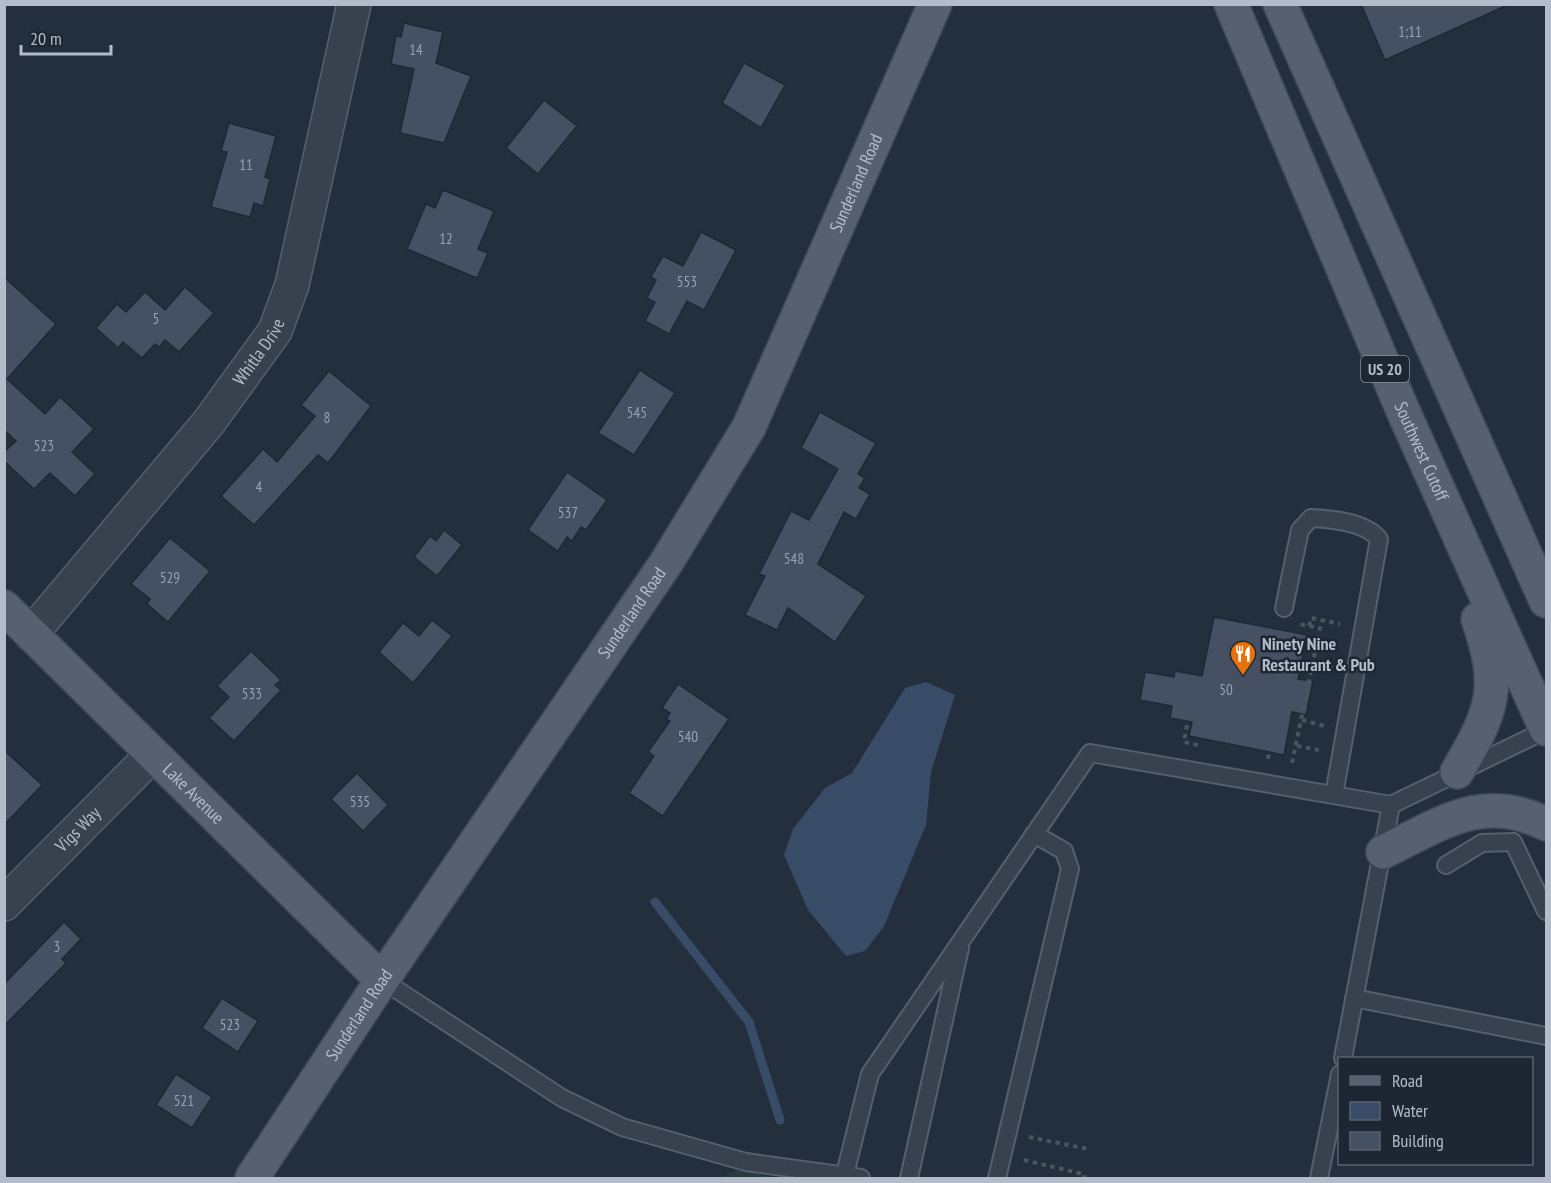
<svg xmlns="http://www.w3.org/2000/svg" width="1551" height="1183" font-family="'PT Sans Narrow',sans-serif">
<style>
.green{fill:#263c3f}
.water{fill:#394c67}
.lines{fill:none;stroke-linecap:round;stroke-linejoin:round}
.stream{stroke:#394c67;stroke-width:9}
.building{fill:#455162;stroke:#1f2835;stroke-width:1.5}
.service-casing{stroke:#565f6c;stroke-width:20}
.minor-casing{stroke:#565f6c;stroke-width:36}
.primary-casing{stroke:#414a57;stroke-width:36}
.path{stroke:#44595c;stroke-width:4;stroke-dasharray:4.5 4.5;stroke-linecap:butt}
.service{stroke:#38414e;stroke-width:16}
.minor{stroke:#38414e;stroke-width:33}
.primary{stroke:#56606e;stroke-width:33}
.labels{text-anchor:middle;stroke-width:5;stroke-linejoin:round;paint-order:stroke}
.number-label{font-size:15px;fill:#98a1af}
.shield{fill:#1d2633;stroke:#878f9c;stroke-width:1.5}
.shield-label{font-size:16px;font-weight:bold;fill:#b4bcc9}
.street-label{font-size:18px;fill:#b4bcc9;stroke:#1d2633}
.poi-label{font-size:18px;font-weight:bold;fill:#b4bcc9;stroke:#1d2633;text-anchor:start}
</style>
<rect width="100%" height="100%" fill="#242f3e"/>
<polygon class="green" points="740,1167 771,1178 723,1178"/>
<polygon class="water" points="926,682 955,695 931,772 926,825 884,926 865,951 846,956 808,910 784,855 793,829 825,788 852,773 905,688"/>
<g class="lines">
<polyline class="stream" points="655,902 749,1022 780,1120"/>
</g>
<g class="building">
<polygon points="1361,4 1510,4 1385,60"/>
<polygon points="404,23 443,32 436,63 471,76 444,143 400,133 414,69 391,64 396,36 401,37"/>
<polygon points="744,63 785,85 761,128 722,103"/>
<polygon points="544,100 577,126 538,174 506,148"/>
<polygon points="229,123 276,136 265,177 270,179 263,206 254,203 250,217 211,207 227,152 221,151"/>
<polygon points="443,190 494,211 478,249 488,253 477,278 407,249 426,204 435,208"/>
<polygon points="701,232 736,250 704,310 687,301 669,334 645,321 655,302 647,298 656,280 651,277 663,256 683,266"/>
<polygon points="4,277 56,324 7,379 45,414 60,397 94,429 72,452 95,474 75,496 50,473 34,489 4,461 4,452 16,441 4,430"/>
<polygon points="185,287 214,313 179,352 165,340 159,347 155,344 142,358 123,342 118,348 96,328 117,304 126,312 145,292 165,310"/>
<polygon points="640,370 675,393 634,455 598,433"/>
<polygon points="329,371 371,406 328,463 318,455 254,525 221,496 263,449 277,462 315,416 301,405"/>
<polygon points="820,412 876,443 858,474 865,478 859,488 870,494 856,519 844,512 818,564 866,596 835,642 788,608 777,630 745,615 765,576 759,574 791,511 809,520 838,469 801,448"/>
<polygon points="567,472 607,500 586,530 581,527 572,541 567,537 558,551 528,530"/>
<polygon points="444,530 462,545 437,576 414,557 430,536 436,541"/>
<polygon points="170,538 210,571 168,622 147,604 150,599 131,584"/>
<polygon points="1214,617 1307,635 1298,679 1313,681 1306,715 1292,712 1284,755 1189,736 1192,722 1170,718 1172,706 1140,700 1145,672 1174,677 1175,671 1202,676"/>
<polygon points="432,620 452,636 413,683 379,652 403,623 419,636"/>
<polygon points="251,651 281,680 275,685 281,690 234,741 209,718 229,697 217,686"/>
<polygon points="678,684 729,719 663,816 629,793 654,756 648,752 670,721 666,719 670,713 662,708"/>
<polygon points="4,750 42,785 4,825"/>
<polygon points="357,773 388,805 363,831 331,799"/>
<polygon points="64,922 81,939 62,959 66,963 4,1026 4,984"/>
<polygon points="222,998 258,1021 238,1052 202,1028"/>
<polygon points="176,1074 212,1097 192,1128 156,1105"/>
</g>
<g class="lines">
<defs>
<g id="service">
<path d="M1284,608l16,-78 11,-12c22,1 54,4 68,21l-45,256"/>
<polyline points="1446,865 1482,843 1513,842 1546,911"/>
<polyline points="382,980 562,1098 622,1127 746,1162 861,1178"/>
<polyline points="1354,998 1546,1036"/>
<polyline points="1343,1058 1391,805"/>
<polyline points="844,1178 870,1074 1090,753 1391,805 1546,730"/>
<polyline points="909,1178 960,948"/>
<polyline points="997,1178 1070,869 1064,851 1034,834"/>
<polyline points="1319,1178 1340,1074"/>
</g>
<g id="minor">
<path id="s1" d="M31,634l178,-212 66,-91 17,-46 62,-281"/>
<path id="s2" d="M4,904l148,-149"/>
</g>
<g id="primary">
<path id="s3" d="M1231,4l173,409 142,316"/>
<polyline points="1280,4 1546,601"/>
<path id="s4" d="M4,607l378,373"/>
<path d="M1457,772c36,-62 45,-83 21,-153"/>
<path d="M1383,852c58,-28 99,-60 163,-28"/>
<path id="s5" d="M252,1178l130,-198 284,-417 83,-136 186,-423"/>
</g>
</defs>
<use href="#service" class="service-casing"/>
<use href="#minor" class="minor-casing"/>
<use href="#primary" class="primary-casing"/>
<g class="path">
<polyline points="1309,626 1311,618 1340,624"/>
<polyline points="1313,664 1333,668"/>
<polyline points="1302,720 1324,726"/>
<polyline points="1187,725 1184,742 1202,746"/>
<polyline points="1297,746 1319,750"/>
<polyline points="1268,759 1269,752"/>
<polyline points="1292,763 1320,628 1299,624"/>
<polyline points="1029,1137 1088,1149"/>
<polyline points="1024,1160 1083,1174"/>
<polyline points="1082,1177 1091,1178"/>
</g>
<use href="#service" class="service"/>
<use href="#minor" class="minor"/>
<use href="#primary" class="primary"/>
</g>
<defs>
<symbol id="restaurant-pin" viewBox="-11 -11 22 30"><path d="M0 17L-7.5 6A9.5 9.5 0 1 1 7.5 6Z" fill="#e8710a" stroke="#1d2633"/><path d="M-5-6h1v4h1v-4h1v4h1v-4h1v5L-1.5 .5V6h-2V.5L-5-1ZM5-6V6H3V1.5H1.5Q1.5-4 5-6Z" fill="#fff"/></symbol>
</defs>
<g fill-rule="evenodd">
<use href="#restaurant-pin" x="1228" y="639" width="30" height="40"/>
</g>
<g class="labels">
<g class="number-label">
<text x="1410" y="37">1;11</text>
<text x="416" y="55">14</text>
<text x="246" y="170">11</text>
<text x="446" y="244">12</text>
<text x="687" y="287">553</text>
<text x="156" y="324">5</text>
<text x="637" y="418">545</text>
<text x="327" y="423">8</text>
<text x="44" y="451">523</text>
<text x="259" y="492">4</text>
<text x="568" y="518">537</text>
<text x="794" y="564">548</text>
<text x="170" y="583">529</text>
<text x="1226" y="695">50</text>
<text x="252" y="699">533</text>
<text x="688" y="742">540</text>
<text x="360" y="807">535</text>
<text x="57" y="952">3</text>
<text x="230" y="1030">523</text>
<text x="184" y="1106">521</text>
</g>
<rect class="shield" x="1361" y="356" width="48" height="26" rx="4.5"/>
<g class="shield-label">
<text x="1385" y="375">US 20</text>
</g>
<g class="street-label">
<text dy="6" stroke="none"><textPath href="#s5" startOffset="1167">Sunderland Road</textPath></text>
<text dy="6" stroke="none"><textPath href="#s1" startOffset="363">Whitla Drive</textPath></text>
<text dy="6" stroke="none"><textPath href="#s3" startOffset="486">Southwest Cutoff</textPath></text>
<text dy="6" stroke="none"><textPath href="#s5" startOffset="681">Sunderland Road</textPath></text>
<text dy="6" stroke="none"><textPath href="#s4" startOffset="266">Lake Avenue</textPath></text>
<text dy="6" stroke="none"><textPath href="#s2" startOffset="105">Vigs Way</textPath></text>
<text dy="6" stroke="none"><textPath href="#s5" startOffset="195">Sunderland Road</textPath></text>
</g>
<g class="poi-label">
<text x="1262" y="650">Ninety Nine<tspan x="1262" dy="21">Restaurant &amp; Pub</tspan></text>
</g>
</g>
<rect width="1551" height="1183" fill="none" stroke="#b4bcc9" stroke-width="12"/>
<rect x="1338" y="1057" width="195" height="108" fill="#1d2633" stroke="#59626f" stroke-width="1.5"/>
<rect x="1350" y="1076" width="30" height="9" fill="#56606e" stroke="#59626f" stroke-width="1.5"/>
<text x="1392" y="1087" font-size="18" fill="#b4bcc9">Road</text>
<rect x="1350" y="1102" width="30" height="18" fill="#394c67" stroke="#59626f" stroke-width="1.5"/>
<text x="1392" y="1117" font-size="18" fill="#b4bcc9">Water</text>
<rect x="1350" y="1132" width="30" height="18" fill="#455162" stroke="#59626f" stroke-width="1.5"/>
<text x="1392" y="1147" font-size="18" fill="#b4bcc9">Building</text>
<path d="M21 45v9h90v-9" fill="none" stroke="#b4bcc9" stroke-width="3"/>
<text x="30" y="45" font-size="18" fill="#b4bcc9" stroke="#1d2633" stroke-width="4.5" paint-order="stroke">20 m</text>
</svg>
